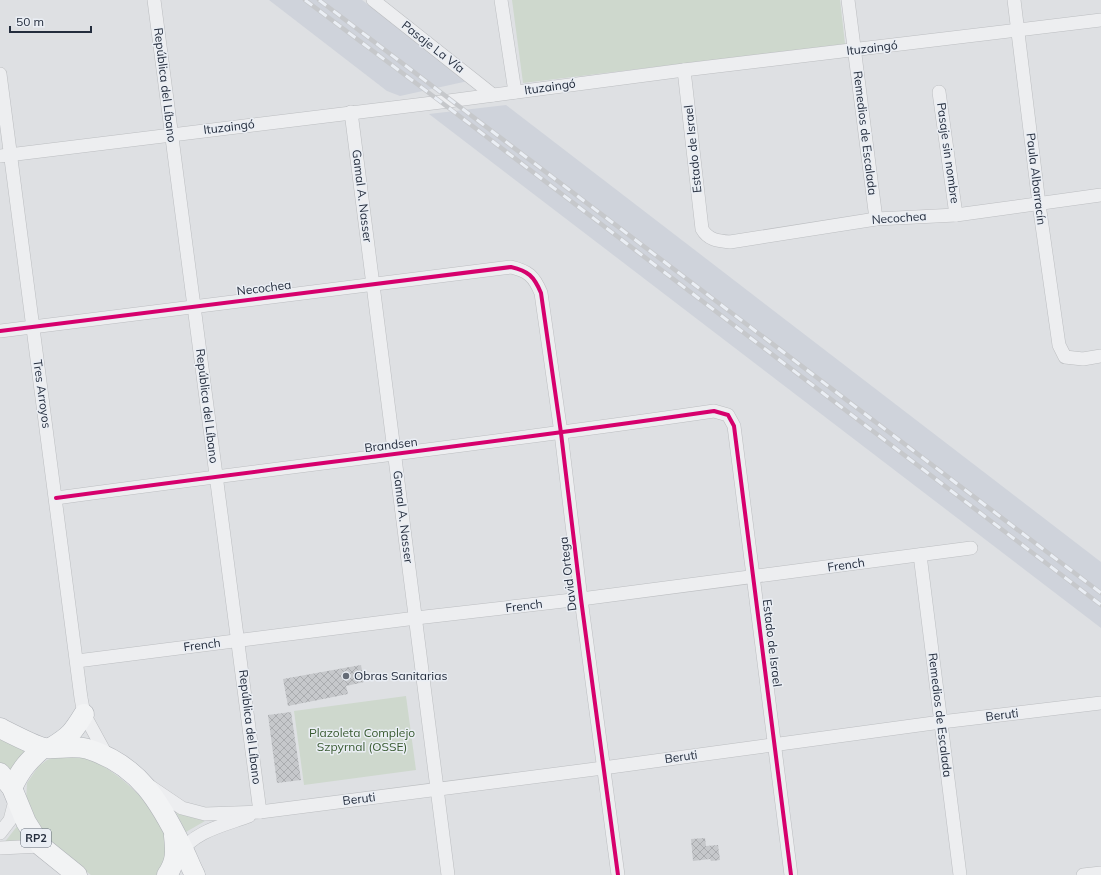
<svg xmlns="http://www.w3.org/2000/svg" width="1101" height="875" font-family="Mulish,sans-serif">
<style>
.built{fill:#cfd3db}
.green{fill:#ced8cd}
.building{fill:url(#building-cross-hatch)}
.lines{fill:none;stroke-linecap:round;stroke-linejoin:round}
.minor-casing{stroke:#bcbec1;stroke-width:14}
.highway-casing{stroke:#b0b3b8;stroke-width:21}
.minor{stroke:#edeef0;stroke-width:13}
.highway{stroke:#f2f3f4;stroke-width:20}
.rail-casing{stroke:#c6c8cb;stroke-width:4.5}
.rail{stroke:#eaeef4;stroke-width:3;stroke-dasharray:9;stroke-linecap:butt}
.cycleway-casing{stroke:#eaeef4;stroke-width:6}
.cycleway{stroke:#d6006c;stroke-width:4}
.poi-dot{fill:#656c77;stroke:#eaeef4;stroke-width:1.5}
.labels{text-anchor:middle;stroke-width:3;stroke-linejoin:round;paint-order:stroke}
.shield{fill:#eaeef4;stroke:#5f6774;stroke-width:1}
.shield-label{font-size:11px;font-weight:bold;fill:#242d3d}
.street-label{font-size:12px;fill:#242d3d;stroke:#eaeef4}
.poi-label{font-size:12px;fill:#242d3d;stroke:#eaeef4;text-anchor:start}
.park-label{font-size:12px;fill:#385a30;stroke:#eaeef4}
</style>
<defs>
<pattern id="building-cross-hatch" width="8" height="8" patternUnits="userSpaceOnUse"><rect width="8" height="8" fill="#c6c8cb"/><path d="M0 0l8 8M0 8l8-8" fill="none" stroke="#aaacaf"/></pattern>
</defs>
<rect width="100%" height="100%" fill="#dee0e3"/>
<g class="built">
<polygon points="269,0 362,0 468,81 400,96 387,91"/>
<polygon points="506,105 1101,562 1101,628 429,114"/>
</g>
<g class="green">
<polygon points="512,0 840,0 845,44 523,83"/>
<polygon points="406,696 416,770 304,785 294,711"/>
<polygon points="0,739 30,749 11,779 0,765"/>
<path d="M60,755c11,1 22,1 33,6 27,13 51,36 67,61 2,4 7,9 8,13 2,15 -3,28 -12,40h-65l-42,-31 -23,-41 1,-20 11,-16 9,-7z"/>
<polygon points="176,812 205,821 186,832"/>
<polygon points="18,825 29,842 4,843"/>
</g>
<g class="building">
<polygon points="361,665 364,682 346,686 348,694 288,706 283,679"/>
<polygon points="291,712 301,780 277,783 268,715"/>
<polygon points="705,838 706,846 718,845 720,860 711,861 710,859 693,861 691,839"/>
</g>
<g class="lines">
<defs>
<g id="minor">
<polyline points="154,0 260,812"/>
<polyline points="373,0 493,95"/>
<polyline points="501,0 515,92"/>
<polyline points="848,0 876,219"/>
<polyline points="1014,0 1039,204 1059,345 1065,357 1083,359 1101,356"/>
<path d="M684,70l18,159c6,11 16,12 28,13l146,-23 80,-4 145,-20"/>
<polyline points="0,74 81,698 84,714 108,758"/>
<polyline points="939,92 956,215"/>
<polyline points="351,112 448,875"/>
<polyline points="0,156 441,102 684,70 1101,20"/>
<path d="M0,331l511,-64c17,4 23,9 30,26l20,140 20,166 37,276"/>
<path d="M56,498c219,-30 439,-55 658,-87l14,4 6,11 57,449"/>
<polyline points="920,555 960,875"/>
<polyline points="77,661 416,618 581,599 971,548"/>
<polyline points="151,787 182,808 205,814 260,812 603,768 941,722 1101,703"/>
<polyline points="0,833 10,820 16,797"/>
<polyline points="0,848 41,846"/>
<path d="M179,855c14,-24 46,-30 70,-39"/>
<polyline points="1083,875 1101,873"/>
</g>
<g id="highway">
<path d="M0,728c8,4 37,19 45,20 14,1 29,-3 43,1 51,16 72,53 94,98 5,9 8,19 13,28"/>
<path d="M52,747c18,-11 21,-15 32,-33"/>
<polyline points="0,773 12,788 26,822 41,846 77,875"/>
<path d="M12,788c9,-19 16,-27 31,-40"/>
<path d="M167,875c9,-13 9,-23 7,-39"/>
</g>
</defs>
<use href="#minor" class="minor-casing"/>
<use href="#highway" class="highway-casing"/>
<use href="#minor" class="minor"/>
<use href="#highway" class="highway"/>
<defs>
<g id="rail">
<polyline points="305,0 441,102 1101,605"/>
<polyline points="319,0 1101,593"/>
</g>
</defs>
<use href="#rail" class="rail-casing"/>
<use href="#rail" class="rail"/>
<defs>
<g id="cycleway">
<path d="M0,331l511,-64c17,4 23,9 30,26l20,140 20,166 37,276"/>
<path d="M56,498c219,-30 439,-55 658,-87l14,4 6,11 57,449"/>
</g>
</defs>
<use href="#cycleway" class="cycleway-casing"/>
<use href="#cycleway" class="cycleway"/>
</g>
<circle class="poi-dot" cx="346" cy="676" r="4"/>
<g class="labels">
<rect class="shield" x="21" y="829" width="30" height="18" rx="3"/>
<g class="shield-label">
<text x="36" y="842">RP2</text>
</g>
<g class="street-label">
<text transform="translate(433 47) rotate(38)" y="4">Pasaje La Vía</text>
<text transform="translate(872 48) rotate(-7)" y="4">Ituzaingó</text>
<text transform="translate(165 85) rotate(83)" y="4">República del Líbano</text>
<text transform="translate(550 87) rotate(-8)" y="4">Ituzaingó</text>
<text transform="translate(229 127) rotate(-7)" y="4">Ituzaingó</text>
<text transform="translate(865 133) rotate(83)" y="4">Remedios de Escalada</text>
<text transform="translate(693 149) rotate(-96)" y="4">Estado de Israel</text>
<text transform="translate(948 153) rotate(82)" y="4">Pasaje sin nombre</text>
<text transform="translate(1036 179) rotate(83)" y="4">Paula Albarracín</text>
<text transform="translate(362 196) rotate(83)" y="4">Gamal A. Nasser</text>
<text transform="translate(899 218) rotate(-4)" y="4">Necochea</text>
<text transform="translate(264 288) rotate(-7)" y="4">Necochea</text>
<text transform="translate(42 394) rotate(82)" y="4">Tres Arroyos</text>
<text transform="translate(207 406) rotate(83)" y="4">República del Líbano</text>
<text transform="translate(391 445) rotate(-7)" y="4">Brandsen</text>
<text transform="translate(403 517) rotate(83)" y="4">Gamal A. Nasser</text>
<text transform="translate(846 565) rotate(-8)" y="4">French</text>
<text transform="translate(568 574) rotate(-97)" y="4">David Ortega</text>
<text transform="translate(524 606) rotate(-7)" y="4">French</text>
<text transform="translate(772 643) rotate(83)" y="4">Estado de Israel</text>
<text transform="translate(202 645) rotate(-7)" y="4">French</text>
<text transform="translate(940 715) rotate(83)" y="4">Remedios de Escalada</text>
<text transform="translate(1002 715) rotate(-7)" y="4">Beruti</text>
<text transform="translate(250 727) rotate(83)" y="4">República del Líbano</text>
<text transform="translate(681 757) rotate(-8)" y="4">Beruti</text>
<text transform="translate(359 799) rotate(-7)" y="4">Beruti</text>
</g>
<g class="poi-label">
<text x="354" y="680">Obras Sanitarias</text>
</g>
<g class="park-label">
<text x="362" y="737">Plazoleta Complejo<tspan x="362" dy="14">Szpyrnal (OSSE)</tspan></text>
</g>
</g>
<path d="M10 26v6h81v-6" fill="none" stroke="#242d3d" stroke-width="2"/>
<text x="16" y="26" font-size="12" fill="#242d3d" stroke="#eaeef4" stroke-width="3" paint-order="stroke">50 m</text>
</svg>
